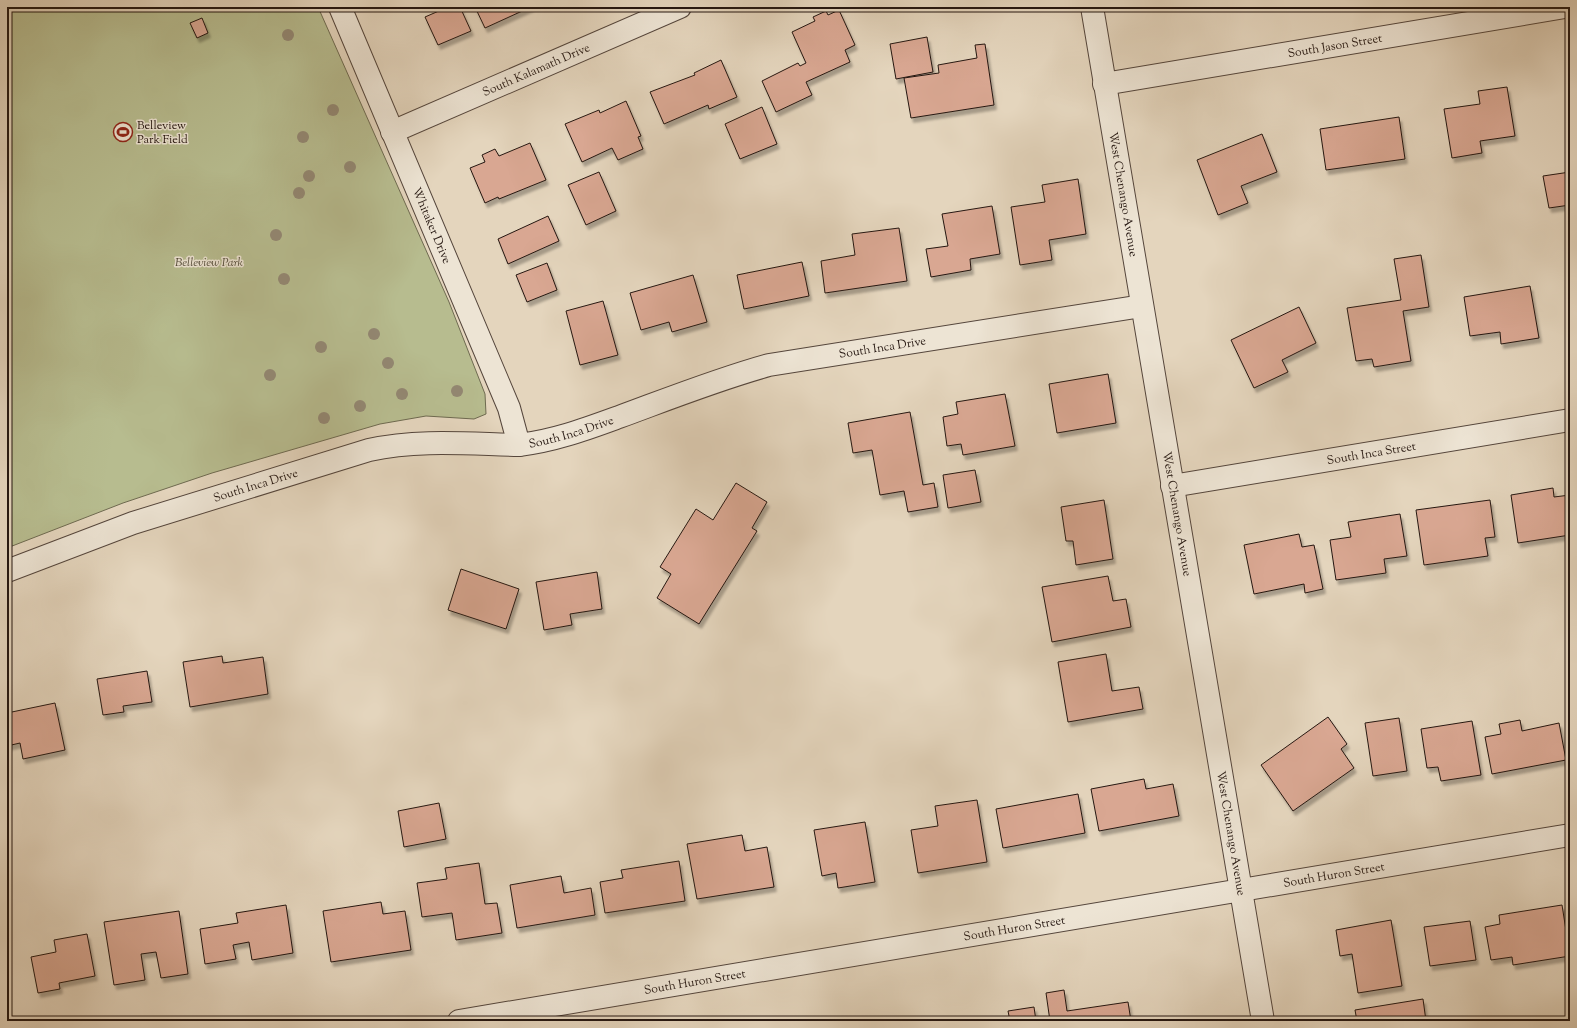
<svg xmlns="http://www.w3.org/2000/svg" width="1577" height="1028" font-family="'Sorts Mill Goudy',serif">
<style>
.green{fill:#b7bc8f;stroke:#6e6a50}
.building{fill:#d9a792;stroke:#251711;filter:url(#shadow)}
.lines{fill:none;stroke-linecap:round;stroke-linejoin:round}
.minor-casing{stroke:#55463c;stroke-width:24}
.minor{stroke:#ede4d4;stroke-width:22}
.tree{fill:#938873}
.labels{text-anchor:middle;stroke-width:3;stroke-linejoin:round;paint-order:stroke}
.street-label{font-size:12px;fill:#251711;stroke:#ede4d4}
.poi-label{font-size:12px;fill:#251711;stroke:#ede4d4;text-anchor:start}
.park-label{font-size:12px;font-style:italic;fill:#514937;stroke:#ede4d4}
</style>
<defs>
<filter id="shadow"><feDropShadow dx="2.5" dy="4.5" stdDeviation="1" flood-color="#0004"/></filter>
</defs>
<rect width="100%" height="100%" fill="#e4d5bd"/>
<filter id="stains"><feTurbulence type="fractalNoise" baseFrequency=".005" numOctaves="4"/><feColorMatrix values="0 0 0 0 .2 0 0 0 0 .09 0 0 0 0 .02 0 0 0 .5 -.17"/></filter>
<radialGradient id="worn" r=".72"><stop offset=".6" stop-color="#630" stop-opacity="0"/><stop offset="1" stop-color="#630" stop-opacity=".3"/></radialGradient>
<polygon class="green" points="7,7 318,7 449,302 485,394 486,414 474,419 426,416 380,424 212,473 123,503 7,548"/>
<g class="building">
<polygon points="448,7 460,7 471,31 438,45 425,17"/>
<polygon points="475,7 531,7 485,28"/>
<polygon points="839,10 855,45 845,50 850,62 806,82 812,95 776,112 762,81 798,63 800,66 806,63 792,32 815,21 813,17 826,11 828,15"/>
<polygon points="202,18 208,33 197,38 190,23"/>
<polygon points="927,37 933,72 896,79 890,44"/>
<polygon points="985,44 994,105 911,118 904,78 939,73 938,65 977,58 975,45"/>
<polygon points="721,60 737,97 709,109 708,105 664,124 650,92 695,75 694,73"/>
<polygon points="1507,87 1515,136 1480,141 1482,153 1452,158 1444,109 1480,104 1478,91"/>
<polygon points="626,101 641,136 638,137 643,149 618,160 612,148 582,162 565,124 599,110 600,113"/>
<polygon points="762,107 777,144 740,159 725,124"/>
<polygon points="1399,117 1405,159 1326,170 1320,129"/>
<polygon points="1262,134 1277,172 1241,186 1248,203 1218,215 1197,160"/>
<polygon points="530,143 546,180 499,199 498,197 485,203 470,168 485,162 482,155 495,149 499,156"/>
<polygon points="599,172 616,211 586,225 568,185"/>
<polygon points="1570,172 1570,205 1549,208 1543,176"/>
<polygon points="1078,179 1086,234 1049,240 1052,260 1020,265 1011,207 1045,202 1042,185"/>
<polygon points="992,206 1000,254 970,259 971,270 931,277 926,249 948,246 942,214"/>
<polygon points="548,216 559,241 508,264 498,239"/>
<polygon points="899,228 907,281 825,293 821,261 855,255 852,234"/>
<polygon points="1421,255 1429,307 1403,311 1411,361 1374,367 1372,359 1356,361 1347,308 1401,300 1394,259"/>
<polygon points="802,262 809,296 744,309 737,275"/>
<polygon points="547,263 557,290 527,302 516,275"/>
<polygon points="693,275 707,322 672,332 669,322 641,330 630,293"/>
<polygon points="1530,286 1539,338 1501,344 1500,332 1470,336 1464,297"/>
<polygon points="603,301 618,355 580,365 566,311"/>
<polygon points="1299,307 1316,343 1282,360 1288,372 1254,388 1231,340"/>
<polygon points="1108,374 1116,423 1057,433 1049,384"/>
<polygon points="1005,394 1015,446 963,455 961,444 947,446 943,417 958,414 956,402"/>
<polygon points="910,412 923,485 934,483 938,507 908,512 904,491 880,495 872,450 853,453 848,423"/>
<polygon points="975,470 981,502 948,508 943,475"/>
<polygon points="736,483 767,502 752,528 757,531 699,624 657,598 671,574 660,567 696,509 713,520"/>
<polygon points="1553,488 1554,497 1570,495 1570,535 1518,543 1511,495"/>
<polygon points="1104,500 1113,559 1076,565 1073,541 1066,541 1061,507"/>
<polygon points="1490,500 1495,537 1485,538 1488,556 1424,565 1416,510"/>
<polygon points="1400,514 1407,556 1384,559 1386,573 1336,580 1330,540 1351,537 1348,522"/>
<polygon points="1299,534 1302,547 1314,545 1323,589 1305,593 1304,584 1254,594 1244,545"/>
<polygon points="461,569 519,589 506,629 448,610"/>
<polygon points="597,572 602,609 570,614 572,625 544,630 536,582"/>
<polygon points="1108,576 1113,601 1126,599 1131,627 1052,642 1042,587"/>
<polygon points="1106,654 1112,691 1139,687 1143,709 1068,722 1058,662"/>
<polygon points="222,656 223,663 263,657 268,694 190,707 183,662"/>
<polygon points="147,671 152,702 123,706 124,712 103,715 97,679"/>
<polygon points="55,703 65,750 23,759 20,743 7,746 7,713"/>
<polygon points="1328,717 1347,744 1341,749 1354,768 1293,811 1261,765"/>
<polygon points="1399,718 1407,771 1373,776 1365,723"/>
<polygon points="1520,720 1522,731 1559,723 1566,760 1492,774 1485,737 1501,734 1499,724"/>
<polygon points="1472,721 1481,775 1441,781 1438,767 1427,768 1421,729"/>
<polygon points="1144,779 1146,789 1173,784 1179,816 1099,831 1091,789"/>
<polygon points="1078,794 1085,833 1003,848 996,809"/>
<polygon points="977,800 987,862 918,873 911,830 938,826 935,806"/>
<polygon points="439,803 446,839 404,847 398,811"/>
<polygon points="865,822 875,882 838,888 836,873 822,876 814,830"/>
<polygon points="742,835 745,851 767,847 774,887 697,899 687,844"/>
<polygon points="679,861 685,901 605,913 600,882 623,878 621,870"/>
<polygon points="479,863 485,904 497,903 502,933 456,940 452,913 422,917 417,883 447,879 445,868"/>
<polygon points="561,876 564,893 591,888 595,915 517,928 510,885"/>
<polygon points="381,902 383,914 405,911 411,950 331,962 323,911"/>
<polygon points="286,905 293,953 252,960 249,942 233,945 236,959 205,964 200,929 238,923 236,913"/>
<polygon points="1562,905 1570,956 1513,965 1512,957 1491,960 1485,927 1500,924 1499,915"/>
<polygon points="179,911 188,974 161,978 156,952 141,954 145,980 114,985 104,922"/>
<polygon points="1391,920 1402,986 1358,993 1352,954 1340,956 1336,930"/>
<polygon points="1470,921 1476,960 1430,966 1424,927"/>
<polygon points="87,934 95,976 59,983 60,989 38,993 31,957 56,952 54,940"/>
<polygon points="1064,990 1067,1011 1128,1002 1131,1021 1050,1021 1046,993"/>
<polygon points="1423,999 1426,1021 1357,1021 1355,1010"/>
<polygon points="1034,1007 1036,1021 1010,1021 1008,1011"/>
</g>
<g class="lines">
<defs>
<g id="minor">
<path id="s1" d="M340,7l169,401 10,37"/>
<path id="s2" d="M1092,7l171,1014"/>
<path id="s3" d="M1104,84l461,-77"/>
<path id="s4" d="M392,132l288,-125"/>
<path id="s5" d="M1172,486l398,-66"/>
<path id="s6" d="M7,571l126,-48 236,-73c50,-11 100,-6 150,-5 35,-4 67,-16 100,-28 49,-18 99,-38 150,-52l373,-59"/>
<path id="s7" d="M459,1021l1111,-186"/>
</g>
</defs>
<use href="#minor" class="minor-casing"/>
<use href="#minor" class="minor"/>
</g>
<g class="tree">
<circle cx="288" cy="35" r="6"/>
<circle cx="333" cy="110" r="6"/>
<circle cx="303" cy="137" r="6"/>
<circle cx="350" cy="167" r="6"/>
<circle cx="309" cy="176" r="6"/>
<circle cx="299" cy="193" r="6"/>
<circle cx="276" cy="235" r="6"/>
<circle cx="284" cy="279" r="6"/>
<circle cx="374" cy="334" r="6"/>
<circle cx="321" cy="347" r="6"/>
<circle cx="388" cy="363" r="6"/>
<circle cx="270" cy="375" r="6"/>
<circle cx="457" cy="391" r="6"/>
<circle cx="402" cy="394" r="6"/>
<circle cx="360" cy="406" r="6"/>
<circle cx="324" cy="418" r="6"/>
</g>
<defs>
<symbol id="stadium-ring" viewBox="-11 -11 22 22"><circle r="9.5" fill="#ede4d4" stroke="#8f2418" stroke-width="1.5"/><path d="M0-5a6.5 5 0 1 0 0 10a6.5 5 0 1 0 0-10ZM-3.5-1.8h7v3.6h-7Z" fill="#8f2418"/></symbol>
</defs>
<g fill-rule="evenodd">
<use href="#stadium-ring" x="112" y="121" width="22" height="22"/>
</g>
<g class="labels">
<g class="street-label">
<text dy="4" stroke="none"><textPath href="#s3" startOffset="234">South Jason Street</textPath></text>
<text dy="4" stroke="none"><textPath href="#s4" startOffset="157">South Kalamath Drive</textPath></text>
<text dy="4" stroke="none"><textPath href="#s2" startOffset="190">West Chenango Avenue</textPath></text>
<text dy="4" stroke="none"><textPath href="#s1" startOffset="237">Whitaker Drive</textPath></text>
<text dy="4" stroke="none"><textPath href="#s6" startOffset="910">South Inca Drive</textPath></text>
<text dy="4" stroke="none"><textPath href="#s6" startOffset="586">South Inca Drive</textPath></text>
<text dy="4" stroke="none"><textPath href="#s5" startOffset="202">South Inca Street</textPath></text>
<text dy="4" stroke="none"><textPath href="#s6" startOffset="263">South Inca Drive</textPath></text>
<text dy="4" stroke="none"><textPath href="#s2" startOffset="514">West Chenango Avenue</textPath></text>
<text dy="4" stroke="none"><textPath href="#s2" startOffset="838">West Chenango Avenue</textPath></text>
<text dy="4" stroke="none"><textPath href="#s7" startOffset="887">South Huron Street</textPath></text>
<text dy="4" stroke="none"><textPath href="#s7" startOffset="563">South Huron Street</textPath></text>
<text dy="4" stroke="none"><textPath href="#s7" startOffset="239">South Huron Street</textPath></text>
</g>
<g class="poi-label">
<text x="137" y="129">Belleview<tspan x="137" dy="14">Park Field</tspan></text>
</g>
<g class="park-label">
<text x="209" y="266">Belleview Park</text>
</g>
</g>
<rect width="1577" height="1028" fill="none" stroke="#e4d5bd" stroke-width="24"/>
<rect x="8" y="8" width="1561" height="1012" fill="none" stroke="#251711" stroke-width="2"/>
<rect x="12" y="12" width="1553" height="1004" fill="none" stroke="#251711"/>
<rect width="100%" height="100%" filter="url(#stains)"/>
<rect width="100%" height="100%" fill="url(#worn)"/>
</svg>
